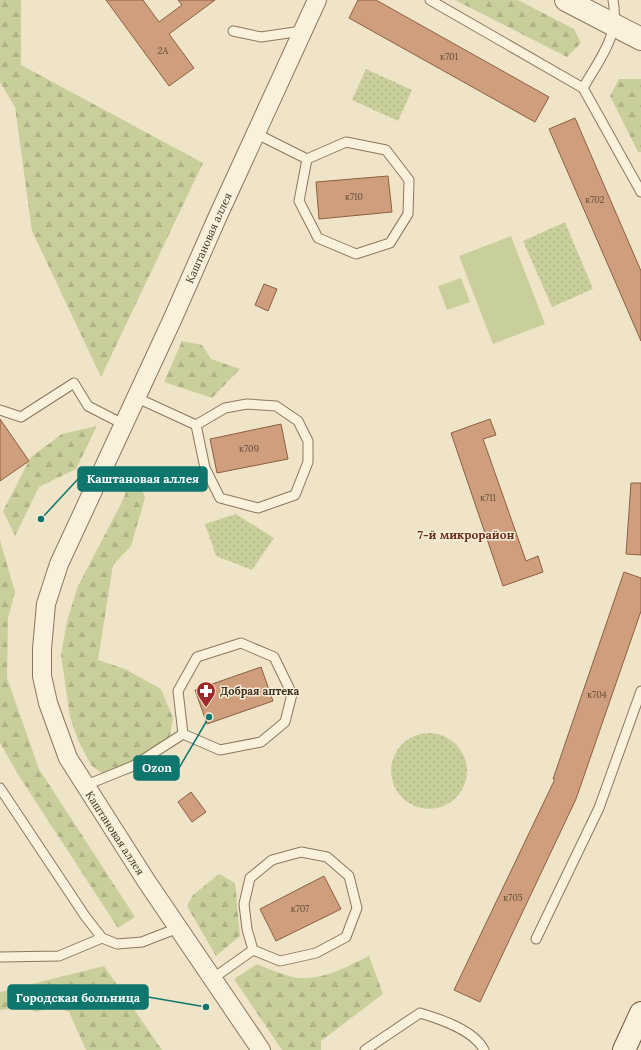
<svg xmlns="http://www.w3.org/2000/svg" width="641" height="1050" font-family="Lora,serif">
<style>
.forest{fill:url(#forest-firs)}
.park{fill:url(#park-dots)}
.pitch{fill:#c9cf9b}
.building{fill:#cf9f7d;stroke:#8d5f41}
.lines{fill:none;stroke-linecap:round;stroke-linejoin:round}
.service-casing{stroke:#8d765c;stroke-width:11}
.minor-casing{stroke:#8d765c;stroke-width:20}
.tertiary-casing{stroke:#8d765c;stroke-width:24}
.secondary-casing{stroke:#6f573f;stroke-width:24}
.service{stroke:#faf1dc;stroke-width:9}
.minor{stroke:#faf1dc;stroke-width:18}
.tertiary{stroke:#faf1dc;stroke-width:22}
.secondary{stroke:#faf1dc;stroke-width:22}
.labels{text-anchor:middle;stroke-width:3;stroke-linejoin:round;paint-order:stroke}
.number-label{font-size:9px;fill:#624a37}
.street-label{font-size:11px;fill:#3d2e20;stroke:#f7eed8}
.poi-label{font-size:11px;font-weight:bold;fill:#3d2e20;stroke:#f7eed8;text-anchor:start}
.neighbourhood-label{font-size:12px;font-weight:bold;fill:#6b2e1e;stroke:#f7eed8}
.leader{fill:none;stroke:#0f766e;stroke-width:1.5}
.callout-dot{fill:#0f766e;stroke:#f7eed8;stroke-width:1.5}
.callout{fill:#0f766e;stroke:#0f766e;stroke-width:1.5}
.callout-label{font-size:12px;text-anchor:middle;font-weight:bold;fill:#fff}
</style>
<defs>
<pattern id="forest-firs" width="22" height="20" patternUnits="userSpaceOnUse"><rect width="22" height="20" fill="#c9cf9b"/><path d="M5 1l3.5 6h-7zM16 11l3.5 6h-7z" fill="#aeb285"/></pattern>
<pattern id="park-dots" width="8" height="8" patternUnits="userSpaceOnUse"><rect width="8" height="8" fill="#c9cf9b"/><path d="M2 2h.1M6 6h.1" fill="none" stroke="#aeb285" stroke-width="1.8" stroke-linecap="round"/></pattern>
</defs>
<rect width="100%" height="100%" fill="#f0e4c8"/>
<g class="forest">
<polygon points="0,0 21,0 21,65 203,163 101,377 32,231 15,107 0,82"/>
<polygon points="455,0 518,0 574,29 581,43 567,57"/>
<polygon points="619,79 641,79 641,152 638,152 610,96"/>
<polygon points="182,341 202,345 211,359 240,369 212,398 164,382"/>
<polygon points="97,426 76,469 39,487 15,536 3,511 31,457 62,434"/>
<polygon points="135,470 145,498 131,546 113,565 98,660 125,669 161,689 173,718 169,742 155,757 130,774 105,776 91,765 78,740 70,717 61,655 67,621 78,586 121,504"/>
<polygon points="0,540 15,592 8,618 7,678 39,769 135,917 118,928 19,776 0,743"/>
<polygon points="219,874 235,883 240,936 216,956 187,906 193,895"/>
<path d="M369,956l14,38 -62,47v9h-39l-48,-71 23,-15c10,4 21,9 32,12 28,8 55,-8 80,-20z"/>
<polygon points="104,966 162,1050 86,1050 69,1012 53,1007 36,1012 26,1007 0,1010 0,992"/>
</g>
<g class="park">
<polygon points="366,69 412,90 398,121 352,100"/>
<polygon points="565,222 593,289 552,307 523,241"/>
<polygon points="236,514 274,538 252,570 216,556 205,524"/>
<circle cx="429" cy="771" r="38"/>
</g>
<g class="pitch">
<polygon points="511,236 545,324 493,344 459,256"/>
<polygon points="461,278 470,302 447,310 438,286"/>
</g>
<g class="building">
<polygon points="106,0 143,0 159,22 182,5 178,0 215,0 169,34 194,68 169,86"/>
<polygon points="358,0 376,0 549,97 535,122 349,18"/>
<polygon points="575,118 641,271 641,341 549,129"/>
<polygon points="388,176 392,212 319,219 316,182"/>
<polygon points="264,284 277,289 268,311 255,305"/>
<polygon points="0,419 29,461 0,481"/>
<polygon points="490,419 496,435 483,439 526,561 538,556 543,572 503,586 451,433"/>
<polygon points="281,424 288,459 217,473 210,439"/>
<polygon points="631,483 641,483 641,555 626,554"/>
<polygon points="624,572 641,578 641,611 576,799 480,1002 454,990 555,779 553,779"/>
<polygon points="261,667 273,701 207,724 195,690"/>
<polygon points="191,792 206,812 192,822 178,802"/>
<polygon points="324,876 341,909 276,941 260,909"/>
</g>
<g class="lines">
<defs>
<g id="service">
<polyline points="430,0 583,88 641,192"/>
<polyline points="233,31 261,37 302,31"/>
<path d="M583,88c17,-30 37,-52 30,-88"/>
<polyline points="255,133 307,159 346,142 386,150 409,180 408,214 390,243 356,254 318,238 299,201 307,159"/>
<polyline points="135,397 196,425"/>
<polygon points="247,404 276,406 298,421 308,441 308,462 295,495 258,508 220,498 205,468 196,425 225,408"/>
<polyline points="0,410 21,417 74,383 88,406 123,424"/>
<polygon points="241,643 274,657 292,694 285,722 261,742 220,750 183,734 178,691 197,657"/>
<polyline points="84,786 133,766 183,734"/>
<polyline points="0,788 85,916 102,938 117,944 142,942 178,928"/>
<polygon points="301,852 327,857 349,876 357,908 346,937 316,953 280,961 253,950 247,929 244,904 250,878 272,860"/>
<polyline points="536,939 599,808 641,691"/>
<polyline points="0,957 59,956 102,938"/>
<polyline points="212,979 253,950"/>
<path d="M365,1050l55,-37c20,6 54,17 64,37"/>
</g>
<g id="minor">
<path id="s1" d="M261,1050l-114,-168 -79,-124 -20,-55 -6,-27v-27l4,-45 13,-40 114,-246 44,-100 100,-218"/>
</g>
<polyline id="tertiary" points="566,0 641,39"/>
<polyline id="secondary" points="624,1050 641,1013"/>
</defs>
<use href="#service" class="service-casing"/>
<use href="#minor" class="minor-casing"/>
<use href="#tertiary" class="tertiary-casing"/>
<use href="#secondary" class="secondary-casing"/>
<use href="#service" class="service"/>
<use href="#minor" class="minor"/>
<use href="#tertiary" class="tertiary"/>
<use href="#secondary" class="secondary"/>
</g>
<defs>
<symbol id="pharmacy-pin" viewBox="-11 -11 22 30"><path d="M0 17L-7.5 6A9.5 9.5 0 1 1 7.5 6Z" fill="#9e2a2b" stroke="#f7eed8"/><path d="M-2-6h4v4h4v4h-4v4h-4v-4h-4v-4h4Z" fill="#fff"/></symbol>
</defs>
<g fill-rule="evenodd">
<use href="#pharmacy-pin" x="195" y="680" width="22" height="30"/>
</g>
<g class="labels">
<g class="number-label">
<text x="163" y="54">2А</text>
<text x="449" y="60">к701</text>
<text x="354" y="200">к710</text>
<text x="595" y="203">к702</text>
<text x="249" y="452">к709</text>
<text x="488" y="501">к711</text>
<text x="597" y="698">к704</text>
<text x="513" y="901">к705</text>
<text x="300" y="912">к707</text>
</g>
<g class="street-label">
<text dy="4" stroke="none"><textPath href="#s1" startOffset="909">Каштановая аллея</textPath></text>
<text transform="translate(115 833) rotate(57)" y="4">Каштановая аллея</text>
</g>
<g class="poi-label">
<text x="220" y="695">Добрая аптека</text>
</g>
<g class="neighbourhood-label">
<text x="466" y="539">7-й микрорайон</text>
</g>
</g>
<path class="leader" d="M41 519L78 479M209 717L179 768M206 1007L148 997"/>
<g class="callout-dot">
<circle cx="41" cy="519" r="4"/>
<circle cx="209" cy="717" r="4"/>
<circle cx="206" cy="1007" r="4"/>
</g>
<g class="callout">
<rect x="78" y="467" width="129" height="24" rx="4"/>
<rect x="134" y="756" width="45" height="24" rx="4"/>
<rect x="8" y="985" width="140" height="24" rx="4"/>
</g>
<g class="callout-label">
<text x="143" y="483">Каштановая аллея</text>
<text x="157" y="772">Ozon</text>
<text x="78" y="1002">Городская больница</text>
</g>
</svg>
